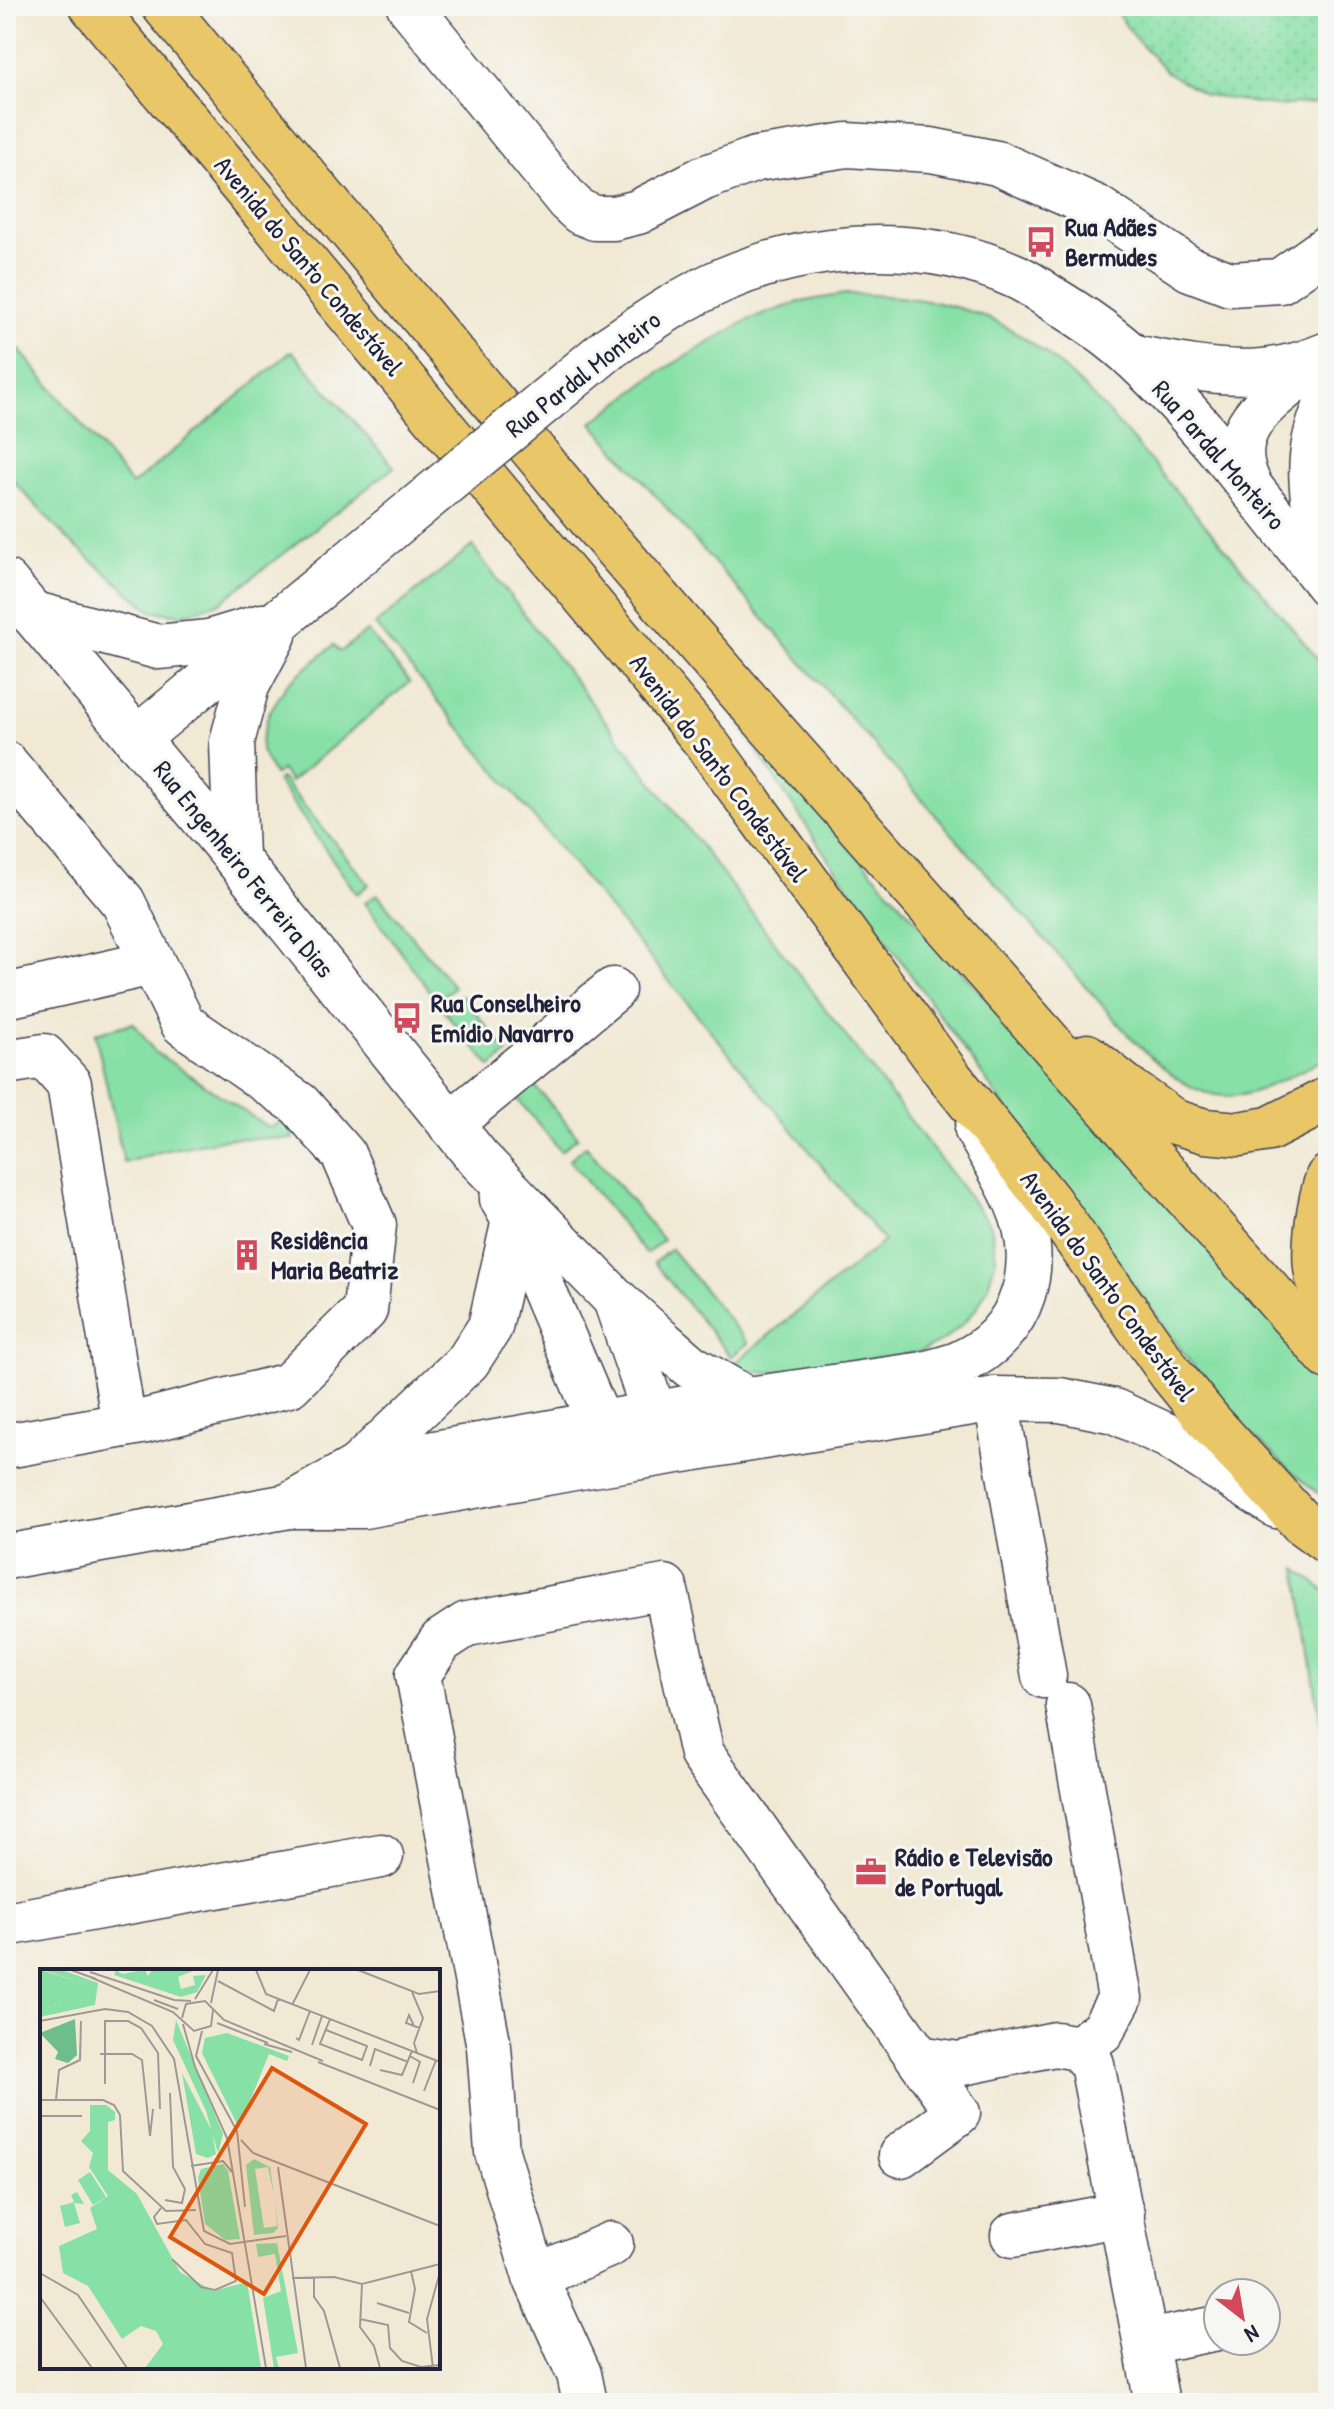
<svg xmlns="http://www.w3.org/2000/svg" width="1334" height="2409" font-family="'Patrick Hand',sans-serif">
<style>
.grass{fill:#87e0a5;stroke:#548170;stroke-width:2}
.garden{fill:url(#garden-dots);stroke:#548170;stroke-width:2}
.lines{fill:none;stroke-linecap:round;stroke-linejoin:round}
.minor-casing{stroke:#414052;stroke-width:47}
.highway-casing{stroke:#414052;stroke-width:47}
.minor{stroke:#fff;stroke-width:44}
.highway{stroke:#e9c769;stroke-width:44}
.minor-bridge-casing{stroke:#414052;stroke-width:47;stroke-linecap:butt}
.minor-bridge{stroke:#fff;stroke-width:44}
.labels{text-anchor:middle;stroke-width:6;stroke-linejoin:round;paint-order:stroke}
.poi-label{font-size:26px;font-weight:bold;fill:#22223b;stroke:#f6f6f2;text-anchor:start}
.street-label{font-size:26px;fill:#22223b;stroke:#f6f6f2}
.inset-road{fill:none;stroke:#9e9997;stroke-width:2}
.view{fill:#de560e;fill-opacity:0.15;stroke:#de560e;stroke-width:4}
.inset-edge{fill:none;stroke:#22223b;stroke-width:4}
</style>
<defs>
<pattern id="garden-dots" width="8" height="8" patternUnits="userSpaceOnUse" patternTransform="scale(2)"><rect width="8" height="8" fill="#87e0a5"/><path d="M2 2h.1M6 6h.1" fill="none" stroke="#74c08f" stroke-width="1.8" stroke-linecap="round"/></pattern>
</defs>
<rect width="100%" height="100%" fill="#f6f6f2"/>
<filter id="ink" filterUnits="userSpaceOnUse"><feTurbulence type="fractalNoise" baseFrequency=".0125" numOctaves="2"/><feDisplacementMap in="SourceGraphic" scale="16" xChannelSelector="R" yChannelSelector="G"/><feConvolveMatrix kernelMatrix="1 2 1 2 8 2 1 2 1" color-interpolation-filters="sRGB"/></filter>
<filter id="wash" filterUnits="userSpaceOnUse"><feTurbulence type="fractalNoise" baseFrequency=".006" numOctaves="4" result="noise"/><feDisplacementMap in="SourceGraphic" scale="32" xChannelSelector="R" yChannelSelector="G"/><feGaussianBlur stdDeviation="1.8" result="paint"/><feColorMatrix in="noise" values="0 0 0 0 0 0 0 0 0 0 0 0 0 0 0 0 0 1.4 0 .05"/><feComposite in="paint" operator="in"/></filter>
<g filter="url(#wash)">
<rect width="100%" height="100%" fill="#f1e9d4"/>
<g class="grass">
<path d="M846,294c47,1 92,5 137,22 79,31 146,121 200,183 49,57 97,115 145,172v386c-14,8 -29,15 -44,22 -11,5 -23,11 -34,14 -52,16 -94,-30 -126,-63l-532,-607 69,-52 87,-51 51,-18z"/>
<polygon points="6,334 132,485 292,351 394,467 221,602 182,615 151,611 67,539 6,473"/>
<polygon points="472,546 991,1226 996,1258 988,1287 977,1308 963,1324 944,1340 920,1352 770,1373 745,1371 735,1363 884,1241 375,625"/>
<polygon points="367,631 410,682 290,782 282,770 274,775 261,751 261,741 269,713 288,683 334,645 340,652"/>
<polygon points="738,723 1328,1378 1328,1501 1289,1470 1225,1409 1098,1237 831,863"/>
<polygon points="281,778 369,884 357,894 277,781"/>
<polygon points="377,894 454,987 437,1001 365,903"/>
<polygon points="462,996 508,1053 491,1067 444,1011"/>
<polygon points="134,1023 154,1051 269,1128 289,1118 293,1139 231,1138 163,1151 124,1163 95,1033"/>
<polygon points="531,1081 578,1137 561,1151 514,1095"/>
<polygon points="586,1146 663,1240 646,1254 569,1160"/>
<polygon points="671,1249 748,1343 731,1357 654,1263"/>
<polygon points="1297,1569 1328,1593 1328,1772"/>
</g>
<polygon class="garden" points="1112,6 1328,6 1328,102 1275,106 1206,95 1168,73 1135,38"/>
</g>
<g filter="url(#ink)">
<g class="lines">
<defs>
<g id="minor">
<polyline points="409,6 568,201 580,212 595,218 614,218 638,212 704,178 756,159 847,145 931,150 997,163 1096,207 1190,269 1230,284 1280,281 1328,247"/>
<path d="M609,348c37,-25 73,-50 114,-68 91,-39 202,-45 294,-3 11,5 21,12 31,19 30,18 62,39 88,64 71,67 130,148 192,225"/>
<path d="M1133,357c70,13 126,27 195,-3"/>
<path d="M1328,401c-30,63 -13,108 0,173"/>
<path d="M1252,490c-34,-62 19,-90 62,-125"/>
<polyline points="6,582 236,858 478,1158 614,1298 659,1339 690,1366 745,1398"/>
<polyline points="31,613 158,647 209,642 262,626"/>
<polyline points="136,739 389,530"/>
<polyline points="6,764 123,902 183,1024 299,1104 343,1154 374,1225 365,1310 289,1385 146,1421 6,1446"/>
<polyline points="236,858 232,742 247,686 274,635"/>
<polyline points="6,996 152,963"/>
<polyline points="6,1062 44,1056 69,1084 124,1425"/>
<polyline points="450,1124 613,990"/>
<polyline points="502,1199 514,1220 600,1423 620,1441"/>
<polyline points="616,1302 654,1413 645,1442"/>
<polyline points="996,1399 1044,1676"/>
<polyline points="357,1467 468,1361 490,1327 514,1220"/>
<path d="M290,1505l67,-38 329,-59 238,-34c12,-4 25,-6 36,-11 65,-29 84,-99 56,-162 -11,-25 -26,-48 -39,-71"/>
<polyline points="6,1557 289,1506 364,1506 574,1468 996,1399 1060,1400 1114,1411 1168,1436 1277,1506"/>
<polyline points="1068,1705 1120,1998 1102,2031 1078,2048"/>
<polyline points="6,1924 381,1856"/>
<polyline points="919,2058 958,2064 1055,2044 1078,2048 1092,2064 1157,2403"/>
<polyline points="1013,2235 1122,2214"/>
<polyline points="535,2277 611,2244"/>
<polyline points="1147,2342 1218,2328"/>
<polyline points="585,2403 579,2374 535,2277 497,2152 489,2047 418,1675 441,1641 467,1624 665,1587 702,1754 958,2113 901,2155"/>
</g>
<g id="highway">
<polyline points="92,6 704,740 948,1075 1049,1201 1172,1375 1211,1423 1302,1523 1328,1542"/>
<polyline points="164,6 597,527 752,706 1328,1357"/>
<polyline points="1087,1056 1126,1087 1175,1122 1205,1131 1239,1134 1269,1129 1328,1099"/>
<path d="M1328,1177c-9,24 -16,73 -11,97 2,11 7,21 11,31"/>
</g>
</defs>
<use href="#minor" class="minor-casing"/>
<use href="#highway" class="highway-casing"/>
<use href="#minor" class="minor"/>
<use href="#highway" class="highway"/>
<defs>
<polyline id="minor-bridge" points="389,530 609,348"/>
</defs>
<use href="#minor-bridge" class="minor-bridge-casing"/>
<use href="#minor-bridge" class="minor-bridge"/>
</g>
</g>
<defs>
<symbol id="bus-bare" viewBox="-9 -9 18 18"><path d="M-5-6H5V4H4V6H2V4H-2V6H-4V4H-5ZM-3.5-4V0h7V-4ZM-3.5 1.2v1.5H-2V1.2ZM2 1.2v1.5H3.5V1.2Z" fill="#d1495b" stroke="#f6f6f2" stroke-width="2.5" paint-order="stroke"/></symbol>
<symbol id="building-bare" viewBox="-9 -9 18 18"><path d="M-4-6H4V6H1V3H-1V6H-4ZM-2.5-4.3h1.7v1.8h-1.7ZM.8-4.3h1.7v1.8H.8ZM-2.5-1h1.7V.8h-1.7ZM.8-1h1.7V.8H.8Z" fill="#d1495b" stroke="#f6f6f2" stroke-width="2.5" paint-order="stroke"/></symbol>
<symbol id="office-bare" viewBox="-9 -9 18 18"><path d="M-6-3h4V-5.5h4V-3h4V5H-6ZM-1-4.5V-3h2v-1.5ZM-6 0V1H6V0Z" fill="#d1495b" stroke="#f6f6f2" stroke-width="2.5" paint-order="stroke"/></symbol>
</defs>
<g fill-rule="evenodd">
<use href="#bus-bare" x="1019" y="220" width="44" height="44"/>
<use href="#bus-bare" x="385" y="996" width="44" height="44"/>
<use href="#building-bare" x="225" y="1233" width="44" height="44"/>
<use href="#office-bare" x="849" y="1850" width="44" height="44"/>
</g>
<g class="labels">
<g class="poi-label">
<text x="1065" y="236">Rua Adães<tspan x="1065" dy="30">Bermudes</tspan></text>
<text x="431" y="1012">Rua Conselheiro<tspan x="431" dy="30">Emídio Navarro</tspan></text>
<text x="271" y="1249">Residência<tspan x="271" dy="30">Maria Beatriz</tspan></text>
<text x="895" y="1866">Rádio e Televisão<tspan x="895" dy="30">de Portugal</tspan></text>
</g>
<g class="street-label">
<text transform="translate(309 266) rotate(50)" y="9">Avenida do Santo Condestável</text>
<text transform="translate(583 374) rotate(-38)" y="9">Rua Pardal Monteiro</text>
<text transform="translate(1219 455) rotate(49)" y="9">Rua Pardal Monteiro</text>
<text transform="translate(719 768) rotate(53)" y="9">Avenida do Santo Condestável</text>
<text transform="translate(244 869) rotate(51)" y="9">Rua Engenheiro Ferreira Dias</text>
<text transform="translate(1108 1286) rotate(54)" y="9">Avenida do Santo Condestável</text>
</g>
</g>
<g transform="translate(40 1969)">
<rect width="400" height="400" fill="#f1e9d4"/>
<path d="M3,1h19l36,13 -3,22 -55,12v-23l2,14 46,-9 2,-14zM136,51l47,114 -5,19 -12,-42 -33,-71zM187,64l62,23 -2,5 -18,-7 -30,74 -37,-75 3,-15zM142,104l30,58 4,23 -8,4 -12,-4zM214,190l16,8 4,28 -6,-28 -13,2 9,59 13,-2 -2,-28 3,30 -5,5 -19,2 -8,-70zM183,195l5,7 12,68 -15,1 -20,-16 -7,-46 3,-9zM50,203l16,25 -13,8 -15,-25zM37,223l7,12 -10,-1 6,20 -15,4 -5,-21 14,-4 -3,-7zM237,274l21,110 -22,4 3,11h-5l-11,-70 18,-7 -6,-37 -17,3 -2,-13z" fill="#87e0a5"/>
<path d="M35,50l2,36 -9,8 -13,-4 3,-7 -18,-19z" fill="#6dbe8a"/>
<path d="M76,1l6,4 23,-4 3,6 4,-6h43l-17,7 3,12 14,-4 -2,-9 13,-1 -9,17 -16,5 -67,-22zM50,136h16l9,7v8l-7,2v48l29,24 43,78 33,19 34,-9 14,86h-116l18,-24 -7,-13 -15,-5 -19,13 -34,-53 -25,-13 -4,-27 38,-17 -7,-21 18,-12 -19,-29 4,-14 -12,-12 9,-10z" fill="#87e0a5"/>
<path d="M0,1l51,15 -2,14 -47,9zM71,237l14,17 -24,8 -8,-16zM52,264l3,5 -26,20 -6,-12zM66,268l45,37 24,35 20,16v18l-24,-14 -28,-38 -39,-36 -8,-12zM51,280l4,15 22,25 17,2 17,26 -11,7 -5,-10 -14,8 -28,-41 -21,-15zM128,363l23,14 -30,9 -14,13 23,-25zM133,387l17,7 -5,5h-33z" fill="#87e0a5"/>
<path class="inset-road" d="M31,1l25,9M216,1l10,24 174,68M318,1l61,24 21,-3M50,3l84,28 17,1M50,8l83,35 21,19 17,-5 2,-16M178,12l56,30 4,-12M372,23l11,26 -9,25 3,10M155,30l18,-29M114,31l24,9M171,34l7,-33M252,36l18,-35M142,49l4,-14 19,-3 19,19 99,41M0,52l65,-12 23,3 24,14 22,33 30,172 26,13 56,-8M177,54l51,20M143,55l12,43 32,71 39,230M374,57l-5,-11 -3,8 8,3 6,2M286,61l41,16 -5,14 -42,-16 10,-25M162,62l-6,25 41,75 8,76M256,69l3,2 11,-29M224,75l28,8M272,76l10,-29M60,85h32l10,6 8,76 3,-27M370,87l10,6 -7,21M278,93l122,48M330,97l5,-17 33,13M340,101l22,5 10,-24M65,115v-63h23l13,7 17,25 2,56M384,122l12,-31M0,131h63l11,5 6,10 3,56 43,40 30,-1M16,131l3,-30 21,-10 1,-39M0,147h42M201,171l12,13 187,73M151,197l32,-5 9,11M238,198l28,201M125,231l17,3 3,-14 -12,-22 -3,-74M121,239l-7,9 3,7 29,-4 19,24 27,9 4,28 -21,9 -14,-3 -29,-28M371,302l4,18 -6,33 18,11M0,304l38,22 49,73M274,308v20l10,14 16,57M252,309l42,-1 28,7 78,-20M322,315l-2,43 14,19 6,22M0,328l52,71M337,334l32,10M400,340v36M320,350l28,6 2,23 12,13 19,6 19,-2M393,399l-6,-49 13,-47"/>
<path class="view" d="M232,99l94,56 -102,170 -94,-57z"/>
<rect width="400" height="400" class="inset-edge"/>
</g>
<rect width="1334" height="2409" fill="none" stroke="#f6f6f2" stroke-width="32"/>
<g transform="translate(1242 2317) rotate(149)"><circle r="38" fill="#f6f6f2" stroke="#a1a1a9" stroke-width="2"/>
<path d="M0-6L14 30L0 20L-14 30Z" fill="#d1495b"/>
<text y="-12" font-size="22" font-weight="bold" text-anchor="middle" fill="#22223b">N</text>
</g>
</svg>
